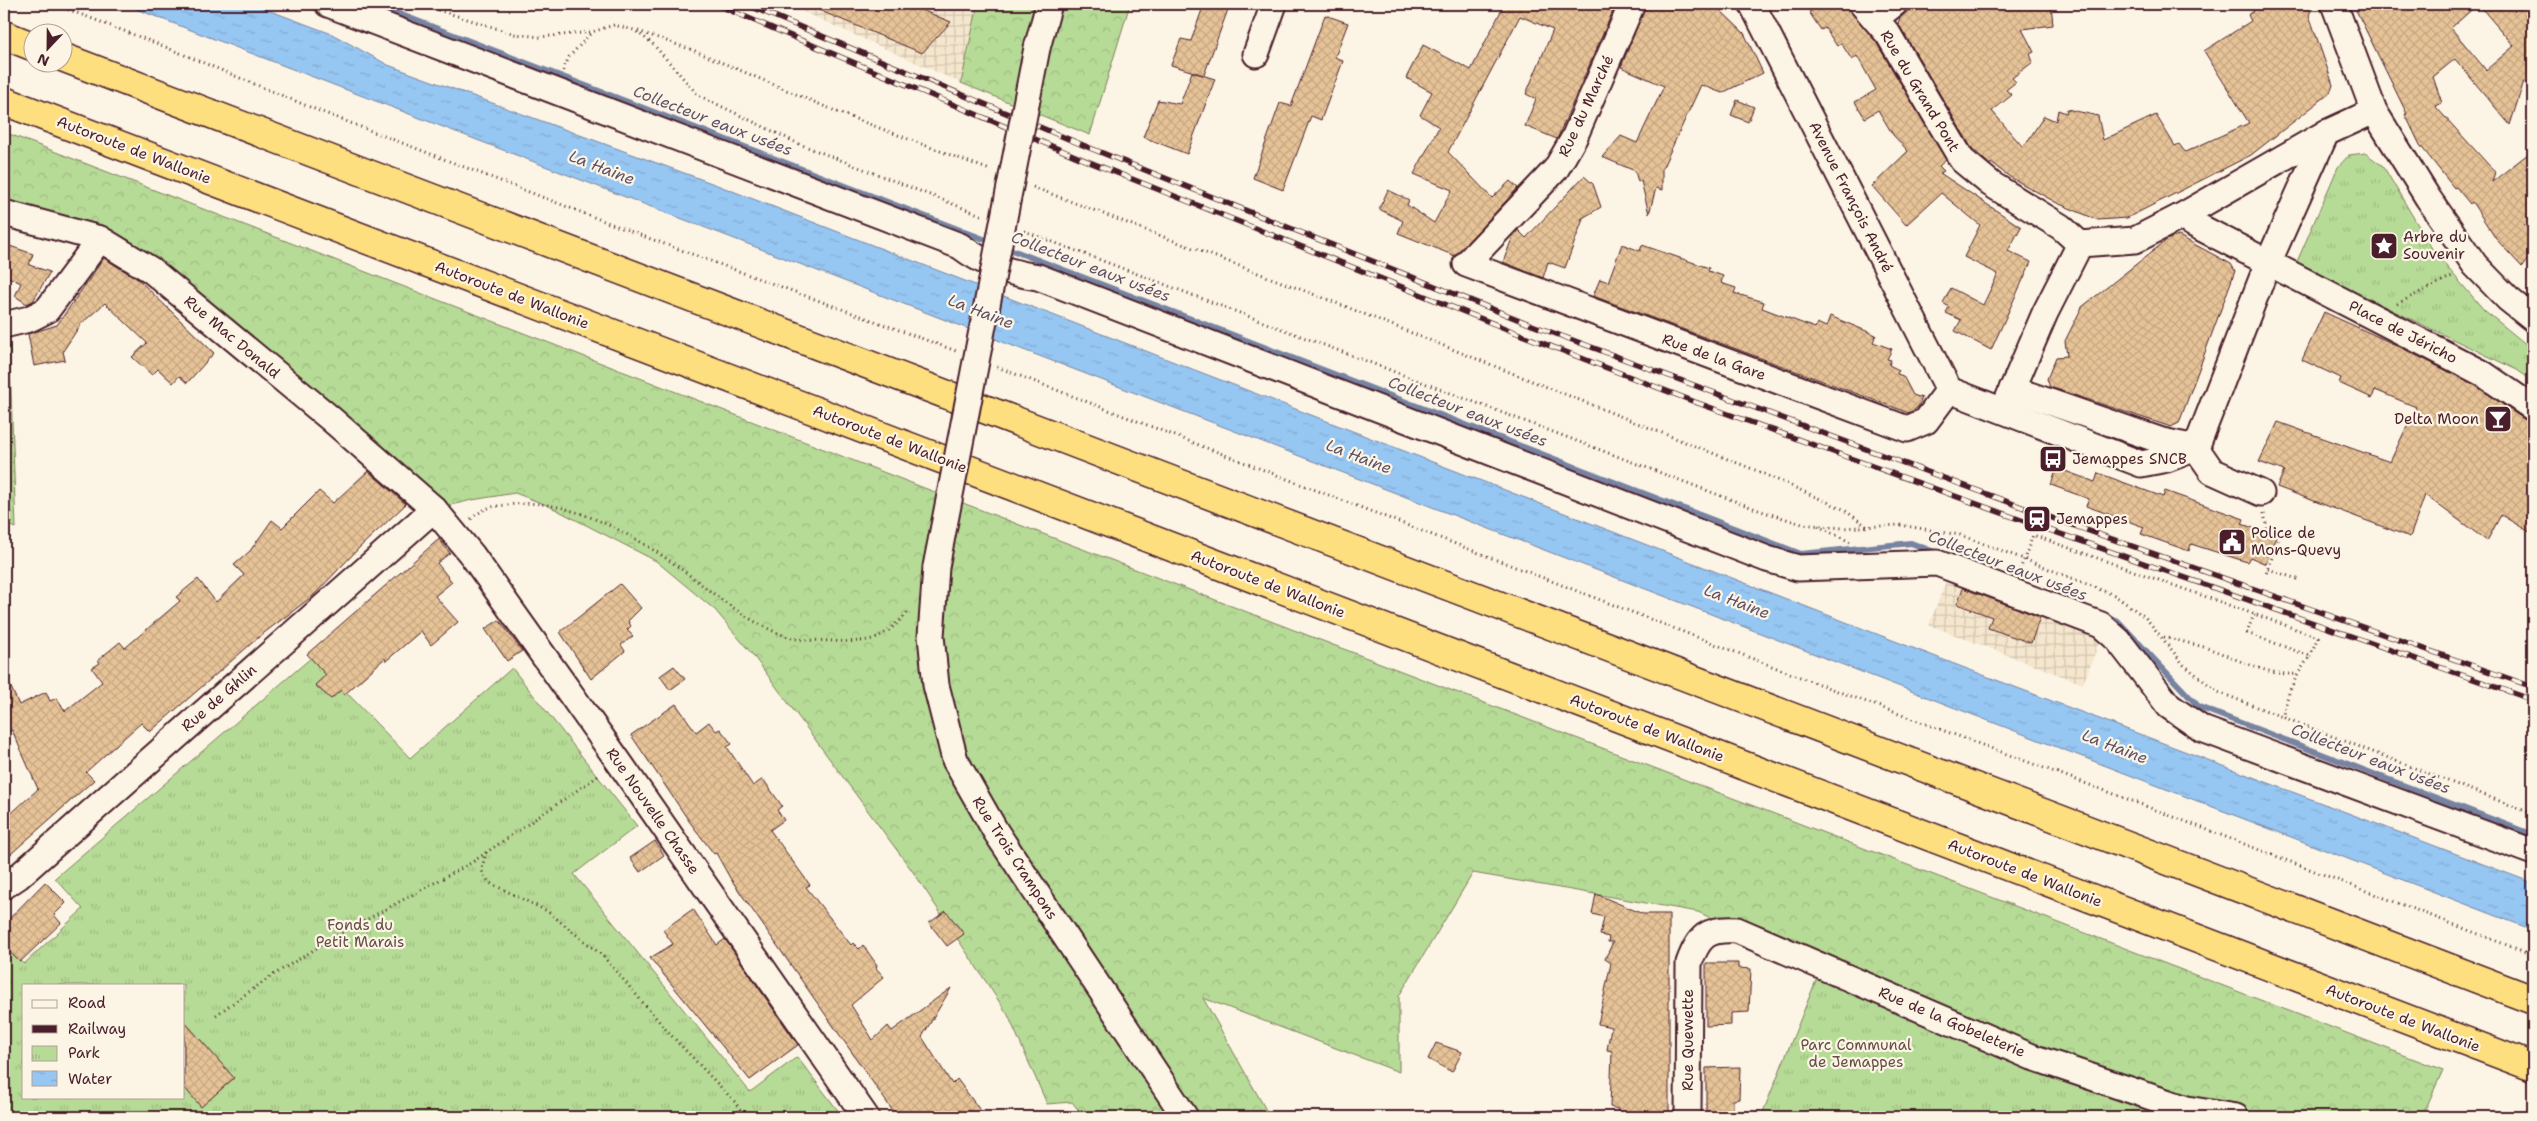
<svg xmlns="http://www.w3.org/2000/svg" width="2537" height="1121" font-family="'Shantell Sans',sans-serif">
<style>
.industrial{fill:url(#industrial-grid)}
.grass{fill:url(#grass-dots);stroke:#807d60}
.forest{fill:url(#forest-crowns);stroke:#807d60}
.park{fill:url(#park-tufts);stroke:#807d60;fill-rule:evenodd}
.water{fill:url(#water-ripples);stroke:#7883a2}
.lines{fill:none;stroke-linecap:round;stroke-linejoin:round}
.stream{stroke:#7883a2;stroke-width:6}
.building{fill:url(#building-cross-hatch);stroke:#4a1f2b;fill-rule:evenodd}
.minor-casing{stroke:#4a1f2b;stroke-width:29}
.highway-casing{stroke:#4a1f2b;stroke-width:31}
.path{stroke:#4a1f2b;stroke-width:3;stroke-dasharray:1 4;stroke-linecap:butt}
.minor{stroke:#fcf5e5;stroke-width:25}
.highway{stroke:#fddf80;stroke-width:28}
.rail-casing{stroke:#4a1f2b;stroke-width:5.5}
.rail{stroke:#fcf5e5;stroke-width:4;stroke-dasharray:11;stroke-linecap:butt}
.minor-bridge-casing{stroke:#4a1f2b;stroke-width:29;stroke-linecap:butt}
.minor-bridge{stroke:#fcf5e5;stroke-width:25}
.labels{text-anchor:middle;stroke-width:4.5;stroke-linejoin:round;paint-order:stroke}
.street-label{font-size:15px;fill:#4a1f2b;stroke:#fcf5e5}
.poi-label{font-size:15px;fill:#4a1f2b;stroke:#fcf5e5;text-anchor:start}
.park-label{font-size:15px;fill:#654e46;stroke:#fcf5e5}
.water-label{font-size:16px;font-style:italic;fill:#615167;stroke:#fcf5e5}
</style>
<defs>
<pattern id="industrial-grid" width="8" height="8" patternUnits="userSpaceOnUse" patternTransform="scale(1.25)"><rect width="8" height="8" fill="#f5e6ce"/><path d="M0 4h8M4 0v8" fill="none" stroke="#d4c5b1"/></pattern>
<pattern id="grass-dots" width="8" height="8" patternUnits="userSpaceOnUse" patternTransform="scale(1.25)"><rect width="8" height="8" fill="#b6db96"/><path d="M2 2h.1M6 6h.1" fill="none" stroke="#9ebc81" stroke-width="1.8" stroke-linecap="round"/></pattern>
<pattern id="forest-crowns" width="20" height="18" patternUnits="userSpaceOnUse" patternTransform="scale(1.25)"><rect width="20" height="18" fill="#b6db96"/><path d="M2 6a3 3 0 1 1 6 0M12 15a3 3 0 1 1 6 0" fill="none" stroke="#9ebc81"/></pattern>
<pattern id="park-tufts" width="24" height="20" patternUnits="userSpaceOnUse" patternTransform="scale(1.25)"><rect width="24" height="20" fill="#b6db96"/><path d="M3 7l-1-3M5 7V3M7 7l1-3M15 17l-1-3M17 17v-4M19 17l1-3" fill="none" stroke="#9ebc81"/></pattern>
<pattern id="water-ripples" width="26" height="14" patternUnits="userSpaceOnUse" patternTransform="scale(1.25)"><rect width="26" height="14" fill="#96c6f2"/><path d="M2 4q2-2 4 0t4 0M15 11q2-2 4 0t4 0" fill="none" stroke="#83aad0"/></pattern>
<pattern id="building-cross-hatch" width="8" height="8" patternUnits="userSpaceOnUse" patternTransform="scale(1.25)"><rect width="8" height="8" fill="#e6c397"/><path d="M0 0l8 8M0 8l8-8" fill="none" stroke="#c7a782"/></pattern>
</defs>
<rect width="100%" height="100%" fill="#fcf5e5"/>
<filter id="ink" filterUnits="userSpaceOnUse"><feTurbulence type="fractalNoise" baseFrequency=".02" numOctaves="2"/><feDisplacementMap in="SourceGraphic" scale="10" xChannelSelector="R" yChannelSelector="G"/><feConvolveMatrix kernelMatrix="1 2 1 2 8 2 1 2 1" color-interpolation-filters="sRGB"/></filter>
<g filter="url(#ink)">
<g class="industrial">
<polygon points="786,4 978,4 961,83"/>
<polygon points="1948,576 2102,635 2083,684 1929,625"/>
</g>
<polygon class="grass" points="4,336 9,337 16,528 4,524"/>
<g class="forest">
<polygon points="978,4 1130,4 1090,135 961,83"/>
<polygon points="4,132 1025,527 2443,1070 2422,1117 2236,1117 2187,1109 1737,930 1698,912 1473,873 1399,996 1399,1072 1203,998 1270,1117 1084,1117 1072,1102 1047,1104 1008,1015 916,876 752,654 715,610 656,561 549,506 515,493 472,500 434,509 151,270 4,217"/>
</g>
<g class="park">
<polygon points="2365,153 2383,166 2434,252 2484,310 2533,350 2533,381 2517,370 2296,264 2338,167 2349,155"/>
<path d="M312,657l98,101 102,-90 125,158 -63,48 176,218 47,-35 46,60h-839v-170l20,17 59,-55 -28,-31zM24,985h160v112h-160z"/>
<polygon points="1821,968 2207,1117 1761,1117"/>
</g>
<polygon class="water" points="123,4 252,4 332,34 388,65 717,185 1962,667 2533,883 2533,930"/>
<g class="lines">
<g class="stream">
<polyline points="373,4 994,243"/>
<polyline points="1004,247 1801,554 1911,543 1937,553"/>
<polyline points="2105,616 2118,621 2199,707 2533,835"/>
</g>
</g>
<g class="building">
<polygon points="804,4 907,4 951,22 922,53"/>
<polygon points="1204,4 1230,4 1204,75 1171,65 1181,39 1191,41"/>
<polygon points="1490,4 1616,4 1557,139 1525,126 1536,99 1526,94 1553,30 1520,16 1448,152 1492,198 1510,181 1518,188 1455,256 1398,233 1403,221 1379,209 1388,190 1409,200 1407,205 1434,223 1452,190 1414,174 1439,127 1420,115 1432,92 1406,78 1423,45 1471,70 1502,9"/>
<polygon points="1646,4 1714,4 1744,33 1763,73 1722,93 1701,85 1662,169 1662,190 1656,188 1649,214 1641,181 1638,182 1635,171 1602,157 1621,136 1637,143 1664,86 1621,67"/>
<polygon points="1825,4 1845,4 1876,42 1946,160 1939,166 1944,171 1940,173 2021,227 2008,251 2031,262 1991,350 1955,331 1961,320 1946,313 1949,307 1943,303 1951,288 1983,305 1998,274 1964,257 1980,225 1941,193 1906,225 1872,186 1908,151 1893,135 1878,110 1865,118 1855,102 1876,90 1857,56 1852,60 1841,43 1837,46 1825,28 1821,30 1809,12"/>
<polygon points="1916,4 2051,4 2053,25 2022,29 2034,52 2030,54 2033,62 2012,78 2016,82 2006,90 2012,95 1992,111 2022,146 2029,139 2044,116 2056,121 2058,110 2066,113 2067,109 2098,116 2103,140 2156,115 2175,146 2179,144 2185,152 2249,123 2204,51 2251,21 2248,15 2254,11 2249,4 2314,4 2309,15 2333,85 2330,93 2251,155 2127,218 2098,220 2057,203 2010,177 1991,163 1990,165 1971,147 1898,23 1900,18"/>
<path d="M2353,4h180v88l-9,-11 -14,44 -55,-66 -22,18 9,26 -7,3 60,66 -3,10 41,-32v67l-9,8 8,6 -6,5 7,8v8l-11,15 -26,-28 -24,-37 -2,2 -14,-17 -2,1 -34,-43 -15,-31h2zM2478,4l36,42 -28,24 -35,-42z"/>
<polygon points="1325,15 1348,23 1335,57 1343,61 1321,120 1311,116 1283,190 1253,178 1280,103 1291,106"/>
<polygon points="1192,72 1215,79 1187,154 1143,137 1158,100 1180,104"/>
<polygon points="1737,100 1754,107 1748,122 1731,115"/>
<polygon points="1584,176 1593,184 1601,207 1581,219 1583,219 1565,268 1548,262 1543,278 1503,262 1513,236 1518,230 1526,238"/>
<polygon points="2179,236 2231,264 2235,271 2179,423 2171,427 2050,387 2047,379 2056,357 2067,356 2065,341 2082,307 2168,239"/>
<polygon points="4,244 33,254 29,265 50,272 33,301 27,304 15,296 21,283 4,275"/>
<polygon points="1622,244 1640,251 1642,245 1709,268 1708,271 1723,276 1721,283 1736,288 1734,293 1764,302 1762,308 1815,328 1817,323 1826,327 1830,316 1876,335 1873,342 1892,349 1887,359 1891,360 1889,365 1899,370 1897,374 1903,376 1913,395 1922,398 1918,407 1909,413 1593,296 1600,279 1608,282"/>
<polygon points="104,258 139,280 214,353 187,383 179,376 173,383 158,369 152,375 132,357 147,343 105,303 81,324 63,351 65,360 34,366 28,334 57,325"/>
<polygon points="2324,312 2398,346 2475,385 2525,420 2533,423 2533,534 2501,515 2487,541 2425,495 2410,537 2277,487 2284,471 2259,462 2278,422 2390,462 2416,407 2375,390 2372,398 2339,383 2341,378 2302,360"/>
<polygon points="2057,468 2095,482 2098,473 2163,497 2165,491 2244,519 2242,524 2276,536 2266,564 2250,557 2247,562 2191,544 2189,551 2141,534 2144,527 2086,506 2089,499 2051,485"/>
<polygon points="368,471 406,504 360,547 314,595 260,636 150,732 141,723 116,745 86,772 94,780 4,860 4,820 38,789 12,730 4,734 4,672 19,705 46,692 50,701 57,698 65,711 102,682 92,668 100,663 98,660 120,642 125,648 180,601 176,597 198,579 216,602 244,575 234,565 250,551 272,520 282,528 319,491 333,503"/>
<polygon points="439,539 450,553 437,563 452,582 435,596 458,622 431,645 421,631 386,661 385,658 344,695 341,690 331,699 315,685 326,675 307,654"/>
<polygon points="620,584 641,608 628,621 631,626 627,630 633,636 621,645 625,651 591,679 560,632"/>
<polygon points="1963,588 2040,617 2031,643 1988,628 1992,617 1957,604"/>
<polygon points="499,620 522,651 507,661 485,629"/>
<polygon points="674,666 685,679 670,690 660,676"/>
<polygon points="676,704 696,732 709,722 716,731 720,729 732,744 727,747 753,786 763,779 782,806 777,810 784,820 770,830 810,885 806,887 851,945 853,943 859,949 863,945 877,965 876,968 884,977 851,1005 873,1040 888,1026 892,1031 951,988 922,1037 952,1084 957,1079 985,1117 897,1117 730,878 716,853 714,854 689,821 631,735"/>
<polygon points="655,841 664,855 640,872 630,858"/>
<polygon points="45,882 66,903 54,915 61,923 20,962 4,947 4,924"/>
<polygon points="1596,894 1643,914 1669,914 1669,1117 1617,1116 1618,1109 1610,1107 1612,1051 1607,1050 1611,1027 1598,1024 1611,963 1605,959 1613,942 1608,942 1609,937 1600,935 1604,917 1592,914"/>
<polygon points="693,909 717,945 725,939 798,1045 750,1080 650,958 673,944 663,930"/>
<polygon points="946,911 964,934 947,946 929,923"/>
<polygon points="1706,963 1738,963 1738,968 1751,969 1749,1012 1731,1013 1731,1025 1706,1026"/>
<polygon points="184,1021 234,1078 201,1107 184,1087"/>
<polygon points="1436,1043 1462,1052 1452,1072 1428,1059"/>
<polygon points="1740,1067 1739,1099 1733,1100 1733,1117 1706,1117 1706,1068"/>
</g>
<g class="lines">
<defs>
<g id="minor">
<path d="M328,4l632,242c22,17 51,28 78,31l729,282 31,9 139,-5 164,62 17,15 51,66 33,23 331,123"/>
<polyline points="1632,4 1574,138 1556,169 1466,264 1907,429 1926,421 1949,390"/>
<polyline points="1752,4 1949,390"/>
<polyline points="1862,4 1888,34 1962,160 1991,184 2061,227 2080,244 2135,240 2180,217 2326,133 2374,111"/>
<polyline points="2334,4 2374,111 2428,198 2475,265 2508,299 2533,319"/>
<polyline points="1875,19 1894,4"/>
<polyline points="1037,48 1049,4"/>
<polyline points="1256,54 1274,4"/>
<polyline points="4,213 100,239 151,270 331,419 434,509 472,555 619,762 866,1117"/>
<polyline points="2180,217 2482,373 2533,408"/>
<polyline points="4,325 29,319 47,310 100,239"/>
<polyline points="2012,389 2162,441 2196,448 2212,471 2261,493"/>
<polyline points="1949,390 2141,464 2167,459 2196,448 2268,263 2326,133"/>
<polyline points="2006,404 2045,313 2080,244"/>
<polyline points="936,567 931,636 936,685 955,760 996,832 1185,1117"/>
<polyline points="4,886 19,876 434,509"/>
<path d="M1688,1117l1,-154c10,-27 18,-35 48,-33l295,127 155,52 49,8"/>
</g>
<g id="highway">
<polyline points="4,35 32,46"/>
<polyline points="62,57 2533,1000"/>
<polyline points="4,101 2533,1067"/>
</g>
</defs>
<use href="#minor" class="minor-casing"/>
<use href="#highway" class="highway-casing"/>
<g class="path">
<polyline points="54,4 163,46 317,110 640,235 956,351"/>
<polyline points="419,4 515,34 540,37 562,35 592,32 614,25 634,30 652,43 698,95 797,143 981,215"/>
<polyline points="638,31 695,51 840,113 990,170"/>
<polyline points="563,71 569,57 592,32"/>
<polyline points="1033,187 1339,304 1755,470 1843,509 1869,528"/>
<polyline points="1024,231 1761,511 1802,524 1842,528 1900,525 1960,535 2024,559 2114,595 2145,617 2184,665 2218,692 2533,814"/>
<polyline points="2397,304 2454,275"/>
<polyline points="997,367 1813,682 2114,794 2533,955"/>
<polyline points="2264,513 2267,530 2280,536 2266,574"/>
<path d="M471,519c18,-15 22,-12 45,-15 51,-6 116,30 157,59 36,26 72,59 115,74 14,4 31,3 45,4 40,2 49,-1 77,-31"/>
<polyline points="1818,526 1850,542"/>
<polyline points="2268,569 2300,580"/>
<polyline points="2020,570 2033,535 2318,637 2310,656"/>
<path d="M2254,614l-7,19 63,23c-14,20 -25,38 -26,62"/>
<path d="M2164,637c15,4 31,7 46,12 28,10 57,27 87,25"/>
<polyline points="486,852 482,868 483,875 490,883 547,911 603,956 669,1033 735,1102 744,1117"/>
<polyline points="216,1015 273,975 340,934 471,863 601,774"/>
</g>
<use href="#minor" class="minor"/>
<use href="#highway" class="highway"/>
<defs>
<g id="rail">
<polyline points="715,4 1087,161 1527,337 1695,402 2035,525 2533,700"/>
<polyline points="745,4 1090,148 1532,325 2038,513 2533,687"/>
</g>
</defs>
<use href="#rail" class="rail-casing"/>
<use href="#rail" class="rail"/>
<defs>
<polyline id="minor-bridge" points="936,567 1037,48"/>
</defs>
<use href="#minor-bridge" class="minor-bridge-casing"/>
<use href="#minor-bridge" class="minor-bridge"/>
</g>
</g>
<defs>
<symbol id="sight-square" viewBox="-11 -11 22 22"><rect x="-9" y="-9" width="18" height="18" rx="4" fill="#4a1f2b" stroke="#fcf5e5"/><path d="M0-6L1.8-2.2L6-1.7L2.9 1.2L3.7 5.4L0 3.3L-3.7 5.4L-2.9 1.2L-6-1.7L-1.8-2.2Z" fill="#fff"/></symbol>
<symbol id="bar-square" viewBox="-11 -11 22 22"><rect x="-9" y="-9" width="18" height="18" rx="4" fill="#4a1f2b" stroke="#fcf5e5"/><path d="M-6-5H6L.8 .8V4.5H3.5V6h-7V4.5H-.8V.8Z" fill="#fff"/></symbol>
<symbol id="bus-square" viewBox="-11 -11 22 22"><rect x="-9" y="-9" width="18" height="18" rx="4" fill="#4a1f2b" stroke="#fcf5e5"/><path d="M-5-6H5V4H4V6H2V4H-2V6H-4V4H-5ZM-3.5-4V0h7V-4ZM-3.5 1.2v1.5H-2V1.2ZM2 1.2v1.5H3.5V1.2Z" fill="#fff"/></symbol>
<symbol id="station-square" viewBox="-11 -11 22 22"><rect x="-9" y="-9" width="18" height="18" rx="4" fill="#4a1f2b" stroke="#fcf5e5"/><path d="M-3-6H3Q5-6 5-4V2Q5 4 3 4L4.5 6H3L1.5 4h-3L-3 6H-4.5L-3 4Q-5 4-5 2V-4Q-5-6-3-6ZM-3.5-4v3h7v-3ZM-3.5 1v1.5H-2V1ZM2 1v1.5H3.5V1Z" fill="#fff"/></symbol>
<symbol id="civic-square" viewBox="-11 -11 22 22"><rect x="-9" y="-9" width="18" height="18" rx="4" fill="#4a1f2b" stroke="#fcf5e5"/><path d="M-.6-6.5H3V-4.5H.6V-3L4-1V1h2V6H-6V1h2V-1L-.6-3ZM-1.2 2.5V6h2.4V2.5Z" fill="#fff"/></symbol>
</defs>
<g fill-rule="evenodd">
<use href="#sight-square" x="2368" y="230" width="32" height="32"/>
<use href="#bar-square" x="2482" y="403" width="32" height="32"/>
<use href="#bus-square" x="2037" y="443" width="32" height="32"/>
<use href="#station-square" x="2021" y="503" width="32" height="32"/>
<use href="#civic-square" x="2216" y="526" width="32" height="32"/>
</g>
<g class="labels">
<g class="street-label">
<text transform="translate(1920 91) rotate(59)" y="5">Rue du Grand Pont</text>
<text transform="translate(1586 106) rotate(-65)" y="5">Rue du Marché</text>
<text transform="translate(134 150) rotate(21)" y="5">Autoroute de Wallonie</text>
<text transform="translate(1851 197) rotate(63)" y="5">Avenue François André</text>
<text transform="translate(512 295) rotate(21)" y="5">Autoroute de Wallonie</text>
<text transform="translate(2403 332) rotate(27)" y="5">Place de Jéricho</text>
<text transform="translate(232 337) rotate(40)" y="5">Rue Mac Donald</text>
<text transform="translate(1714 357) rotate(20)" y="5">Rue de la Gare</text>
<text transform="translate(890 439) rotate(21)" y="5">Autoroute de Wallonie</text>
<text transform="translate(1268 584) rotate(21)" y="5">Autoroute de Wallonie</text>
<text transform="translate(219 698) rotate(-41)" y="5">Rue de Ghlin</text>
<text transform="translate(1647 728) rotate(21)" y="5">Autoroute de Wallonie</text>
<text transform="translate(653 811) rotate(55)" y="5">Rue Nouvelle Chasse</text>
<text transform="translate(1015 858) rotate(57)" y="5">Rue Trois Crampons</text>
<text transform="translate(2025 873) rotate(21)" y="5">Autoroute de Wallonie</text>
<text transform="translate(2403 1018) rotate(21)" y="5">Autoroute de Wallonie</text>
<text transform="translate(1952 1022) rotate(23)" y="5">Rue de la Gobeleterie</text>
<text transform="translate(1688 1040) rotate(-90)" y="5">Rue Quewette</text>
</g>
<g class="poi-label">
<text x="2403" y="242">Arbre du<tspan x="2403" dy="17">Souvenir</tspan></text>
<text x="2479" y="424" text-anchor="end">Delta Moon</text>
<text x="2072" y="464">Jemappes SNCB</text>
<text x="2056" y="524">Jemappes</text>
<text x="2251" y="538">Police de<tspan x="2251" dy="17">Mons-Quevy</tspan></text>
</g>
<g class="park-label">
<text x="360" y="930">Fonds du<tspan x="360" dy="17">Petit Marais</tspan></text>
<text x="1856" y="1050">Parc Communal<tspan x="1856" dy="17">de Jemappes</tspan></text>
</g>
<g class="water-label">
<text transform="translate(713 120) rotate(21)" y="6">Collecteur eaux usées</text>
<text transform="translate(602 167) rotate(21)" y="6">La Haine</text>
<text transform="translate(1091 266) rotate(21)" y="6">Collecteur eaux usées</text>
<text transform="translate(981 311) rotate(21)" y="6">La Haine</text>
<text transform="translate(1468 411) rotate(21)" y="6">Collecteur eaux usées</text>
<text transform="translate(1359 456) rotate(21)" y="6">La Haine</text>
<text transform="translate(2008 565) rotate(21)" y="6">Collecteur eaux usées</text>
<text transform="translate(1737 601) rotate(21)" y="6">La Haine</text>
<text transform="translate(2115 746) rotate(21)" y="6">La Haine</text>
<text transform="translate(2371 758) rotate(21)" y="6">Collecteur eaux usées</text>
</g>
</g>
<rect width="2537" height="1121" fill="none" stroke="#fcf5e5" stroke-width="20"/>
<rect x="10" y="10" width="2517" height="1101" fill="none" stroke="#4a1f2b" stroke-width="2" filter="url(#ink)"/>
<rect x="22" y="984" width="162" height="115" fill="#fcf5e5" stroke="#b59f9b"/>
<rect x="32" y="1000" width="25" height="8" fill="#fcf5e5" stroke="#b59f9b"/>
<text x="68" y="1008" font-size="15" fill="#4a1f2b">Road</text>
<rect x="32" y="1025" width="25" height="8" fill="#4a1f2b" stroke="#b59f9b"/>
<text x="68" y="1034" font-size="15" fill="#4a1f2b">Railway</text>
<rect x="32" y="1046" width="25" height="15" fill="url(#park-tufts)" stroke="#b59f9b"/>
<text x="68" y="1058" font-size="15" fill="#4a1f2b">Park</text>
<rect x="32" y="1071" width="25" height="15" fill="url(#water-ripples)" stroke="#b59f9b"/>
<text x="68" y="1084" font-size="15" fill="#4a1f2b">Water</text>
<g transform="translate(48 48) rotate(202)"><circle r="24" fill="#fcf5e5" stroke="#b59f9b"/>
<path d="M0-4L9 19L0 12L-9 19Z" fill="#4a1f2b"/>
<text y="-8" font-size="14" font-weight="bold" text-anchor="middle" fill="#4a1f2b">N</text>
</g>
</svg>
